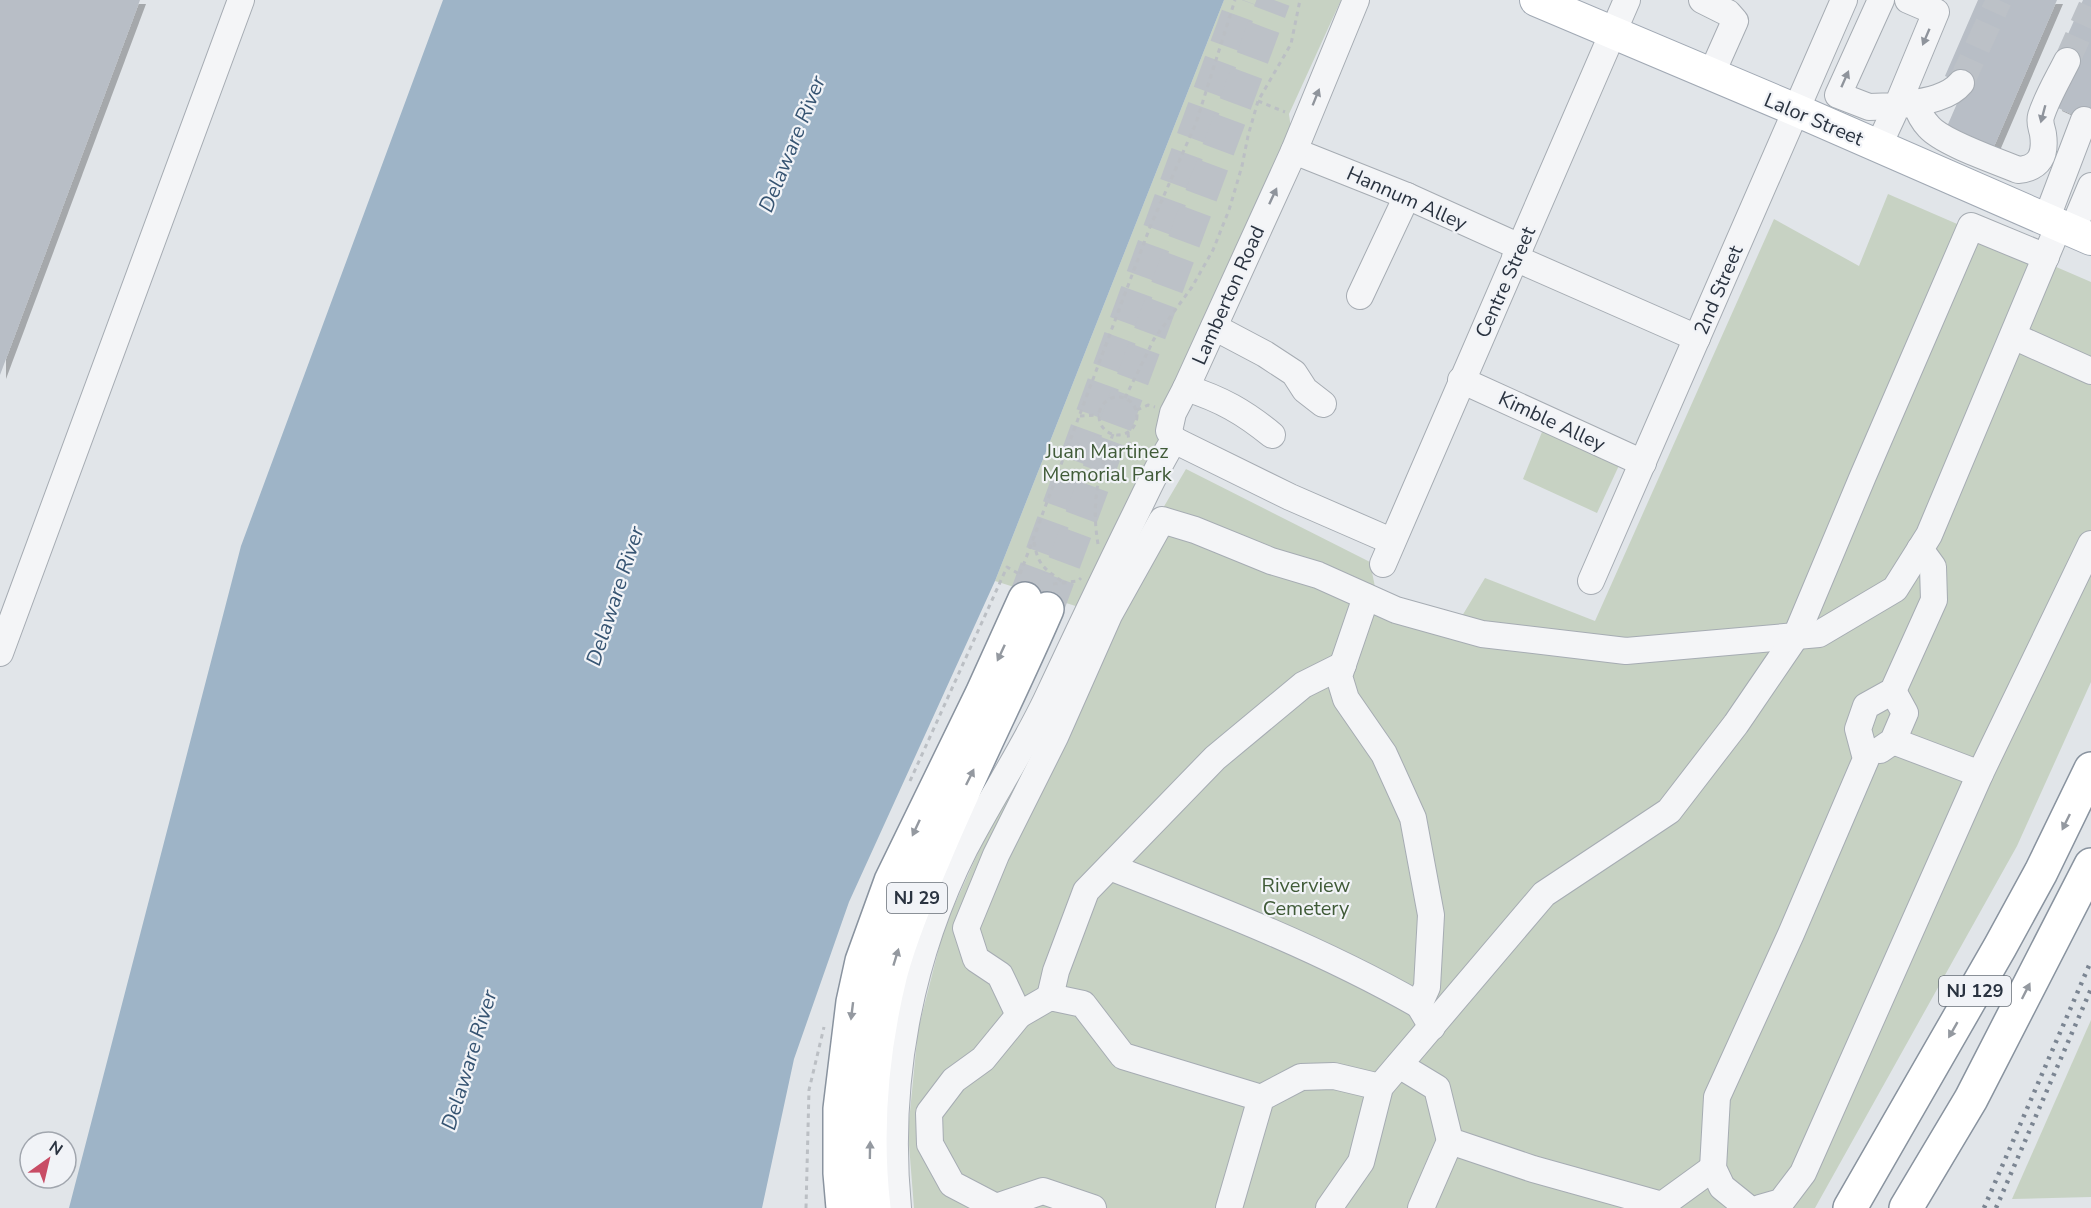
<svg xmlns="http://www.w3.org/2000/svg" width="2091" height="1208" font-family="'Nunito Sans',sans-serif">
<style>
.green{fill:#c7d2c3}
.water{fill:#9eb4c7}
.building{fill:#b8bec6;filter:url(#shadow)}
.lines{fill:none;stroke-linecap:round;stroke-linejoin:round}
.minor-tunnel{stroke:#bcc1c7;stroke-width:26;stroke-dasharray:26 13;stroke-linecap:butt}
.highway-tunnel{stroke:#bcc1c7;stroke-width:33;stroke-dasharray:33 16;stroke-linecap:butt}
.minor-casing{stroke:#a6acb3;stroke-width:28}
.major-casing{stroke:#a1a9b4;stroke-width:34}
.highway-casing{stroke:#89939f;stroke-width:36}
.path{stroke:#bbbfc4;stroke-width:3;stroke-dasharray:4.5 4.5;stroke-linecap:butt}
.minor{stroke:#f4f5f7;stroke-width:26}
.major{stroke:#fff;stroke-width:32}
.highway{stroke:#fff;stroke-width:33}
.rail{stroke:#7b8592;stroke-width:4.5;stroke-dasharray:3 6;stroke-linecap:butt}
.oneway{fill:#8f949c}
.oneway2{fill:#9499a0}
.labels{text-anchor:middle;stroke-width:4.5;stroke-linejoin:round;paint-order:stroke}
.shield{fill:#f1f3f7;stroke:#666d77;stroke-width:1.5}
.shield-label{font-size:18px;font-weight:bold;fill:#2a3340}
.street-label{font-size:20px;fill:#2a3340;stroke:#f1f3f7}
.park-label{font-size:20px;fill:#405b38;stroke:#f1f3f7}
.water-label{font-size:21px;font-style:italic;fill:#365472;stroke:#f1f3f7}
</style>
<defs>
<filter id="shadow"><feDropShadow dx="6" dy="4" stdDeviation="0" flood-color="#0004"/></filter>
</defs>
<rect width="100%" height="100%" fill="#e1e5e9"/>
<g class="green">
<polygon points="1224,0 1341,0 1289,114 1294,151 1174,440 1165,483 1095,612 995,581"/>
<polygon points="1888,194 2091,282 2091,682 2017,846 1815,1208 914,1208 908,1132 918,1030 944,928 991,824 1092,629 1186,469 1370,562 1375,587 1459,621 1485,578 1595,621 1774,219 1859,266"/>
<polygon points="1544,427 1622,459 1597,513 1523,479"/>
<polygon points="2091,1020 2091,1197 2012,1199"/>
</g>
<polygon class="water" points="443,0 1224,0 995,581 849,902 794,1059 762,1208 69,1208 241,546"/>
<g class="building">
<polygon points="0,0 140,0 0,375"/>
<polygon points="1978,0 2057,0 1989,158 1939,145 1965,85 1945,76"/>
<polygon points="2083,0 2091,0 2091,123 2056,107 2058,57"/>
</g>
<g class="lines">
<g class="minor-tunnel">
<polyline points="2067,61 2091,7"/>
<polyline points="1961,83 1999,0"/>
</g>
<g class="highway-tunnel">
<polyline points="1025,599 1243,0"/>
<polyline points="1047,609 1274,0"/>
</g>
<defs>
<g id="minor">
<polyline points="1702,0 1728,13 1735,21 1711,75"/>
<polyline points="1881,0 1838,95 1869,107 1897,106 1936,12 1908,0"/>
<path d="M1915,102c3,9 7,18 14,25 14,16 68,34 89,43 22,-2 28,-15 25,-36 -1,-6 -4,-11 -2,-18 6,-19 17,-37 26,-55"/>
<path d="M1878,147l19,-41c21,-4 50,-6 64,-23"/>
<polyline points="1294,151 1407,196 1520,247"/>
<polyline points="2046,220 2084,120"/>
<polyline points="2072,231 2091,186"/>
<polyline points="1515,258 1697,338"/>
<polyline points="1360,296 1407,196"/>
<polyline points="1214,327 1265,354 1294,373 1305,390 1323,404"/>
<polyline points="2013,336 2091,371"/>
<polyline points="1461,380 1643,463"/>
<path d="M1186,388c35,11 58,24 86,47"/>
<polyline points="1174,440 1169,431 1173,413 1186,388 1294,151 1356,0"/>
<polyline points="1174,440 1290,497 1391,541"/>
<polyline points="1383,564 1627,0"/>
<polyline points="1591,581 1844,0"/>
<polyline points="1366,597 1339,676 1346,699 1384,754 1413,818 1431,915 1427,987 1419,1005 1432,1027"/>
<polyline points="0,653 241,0"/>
<polyline points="1893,741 1980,774 2091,544"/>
<polyline points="1880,750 1893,741 1905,713 1893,691"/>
<path d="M1110,867c105,41 211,82 309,138"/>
<polyline points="1050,997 1056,971 1086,891 1215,758 1303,685 1343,665"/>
<polyline points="1019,1015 983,1059 954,1080 929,1113 930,1144 952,1184 996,1207 1043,1191 1093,1208"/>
<polyline points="1399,1065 1437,1088 1450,1141 1533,1169 1662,1205 1713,1168"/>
<polyline points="1261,1098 1123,1056 1083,1004 1050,997 1019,1015 1000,975 976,959 966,928 996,855 1055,737 1109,615 1162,520 1195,530 1271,561 1318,575 1396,610 1482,634 1626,651 1819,634 1895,589 1929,535 2059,225"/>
<path d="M898,1208c-12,-124 11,-249 67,-360 26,-50 57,-97 81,-147 29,-62 58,-123 88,-184 13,-26 24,-52 40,-77"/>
<polyline points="1229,1208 1261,1098 1301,1077 1334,1076 1380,1087"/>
<polyline points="1329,1208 1361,1162 1380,1087 1544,894 1669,811 1736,724 1796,636 1863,476 1971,226 2046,257"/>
<polyline points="1421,1208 1450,1141"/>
<polyline points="1748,1208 1722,1187 1713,1168 1717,1097 1791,934 1866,759 1858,729 1866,706 1893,691 1934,600 1933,567 1920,549"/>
<polyline points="1760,1208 1781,1202 1803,1173 1980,774"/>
</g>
<polyline id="major" points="1536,0 1796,110 2091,239"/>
<g id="highway">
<polyline points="843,1208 840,1173 840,1109 853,1002 862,961 891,881 982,694 1025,599"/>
<path d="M874,1208c-9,-78 -2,-158 17,-235 11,-40 27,-77 43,-115 35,-84 77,-166 113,-249"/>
<polyline points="1850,1208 2000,947 2041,872 2091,769"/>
<polyline points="1906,1208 1971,1099 2091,865"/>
</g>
</defs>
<use href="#minor" class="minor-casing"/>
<use href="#major" class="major-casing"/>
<use href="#highway" class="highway-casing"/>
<g class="path">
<polyline points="1258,101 1285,112"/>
<circle cx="1118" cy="416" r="19"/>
<polyline points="1125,398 1154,339 1192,287 1213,250 1229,210 1242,166 1248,136 1258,101 1291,44 1300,0"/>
<polyline points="1137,410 1148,405 1155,407"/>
<polyline points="1080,416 1099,415"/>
<polyline points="1128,433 1130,452 1139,459"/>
<path d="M1034,542c4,24 11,27 29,40"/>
<path d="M1098,544c-7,-42 0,-70 15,-110"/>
<polyline points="1020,574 1150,227 1196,123 1235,0"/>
<polyline points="1053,584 1078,581 1081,578"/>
<polyline points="910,781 1007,567 1021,575"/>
<polyline points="806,1208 809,1090 824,1027"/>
</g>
<use href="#minor" class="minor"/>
<use href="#major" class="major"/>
<use href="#highway" class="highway"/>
<g class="rail">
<polyline points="1984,1208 2091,961"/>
<polyline points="1996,1208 2091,989"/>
</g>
</g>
<defs><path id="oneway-solid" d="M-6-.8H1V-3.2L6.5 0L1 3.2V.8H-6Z" transform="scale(1.5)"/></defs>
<g class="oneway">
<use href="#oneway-solid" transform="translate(1926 37) rotate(113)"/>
<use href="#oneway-solid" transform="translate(1845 79) rotate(-66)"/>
<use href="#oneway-solid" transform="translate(1316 97) rotate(-68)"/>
<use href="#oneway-solid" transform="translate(2043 114) rotate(105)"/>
<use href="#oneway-solid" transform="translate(1273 196) rotate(-65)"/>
</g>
<g class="oneway2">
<use href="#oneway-solid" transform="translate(1001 653) rotate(115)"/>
<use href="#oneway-solid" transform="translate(970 777) rotate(-64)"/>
<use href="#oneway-solid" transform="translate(2066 822) rotate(116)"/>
<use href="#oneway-solid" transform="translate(916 828) rotate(115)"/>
<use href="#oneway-solid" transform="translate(896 957) rotate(-73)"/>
<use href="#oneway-solid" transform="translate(2026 991) rotate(-63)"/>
<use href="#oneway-solid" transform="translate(852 1011) rotate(97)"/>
<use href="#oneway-solid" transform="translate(1953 1030) rotate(120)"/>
<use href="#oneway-solid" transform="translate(870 1150) rotate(-89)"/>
</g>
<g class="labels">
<g class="shield">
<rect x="887" y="883" width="60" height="30" rx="4.5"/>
<rect x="1939" y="976" width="72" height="30" rx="4.5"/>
</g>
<g class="shield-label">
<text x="917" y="904">NJ 29</text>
<text x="1975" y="997">NJ 129</text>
</g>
<g class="street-label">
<text transform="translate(1814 119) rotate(23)" y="7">Lalor Street</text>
<text transform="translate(1407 198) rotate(24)" y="7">Hannum Alley</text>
<text transform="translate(1505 282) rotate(-66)" y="7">Centre Street</text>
<text transform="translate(1718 290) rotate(-67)" y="7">2nd Street</text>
<text transform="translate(1228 295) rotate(-66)" y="7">Lamberton Road</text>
<text transform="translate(1552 421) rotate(25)" y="7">Kimble Alley</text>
</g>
<g class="park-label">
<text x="1107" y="458">Juan Martinez<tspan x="1107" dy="23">Memorial Park</tspan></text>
<text x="1306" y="892">Riverview<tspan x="1306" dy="23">Cemetery</tspan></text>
</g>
<g class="water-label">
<text transform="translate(792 144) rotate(-68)" y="7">Delaware River</text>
<text transform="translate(615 596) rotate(-72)" y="7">Delaware River</text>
<text transform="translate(469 1060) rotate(-73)" y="7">Delaware River</text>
</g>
</g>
<g transform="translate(48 1160) rotate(34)"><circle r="28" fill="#f1f3f7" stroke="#a1a6ae" stroke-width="1.5"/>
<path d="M0-4.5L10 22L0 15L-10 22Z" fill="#c84c65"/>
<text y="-9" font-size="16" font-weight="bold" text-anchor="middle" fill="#2a3340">N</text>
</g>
</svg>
